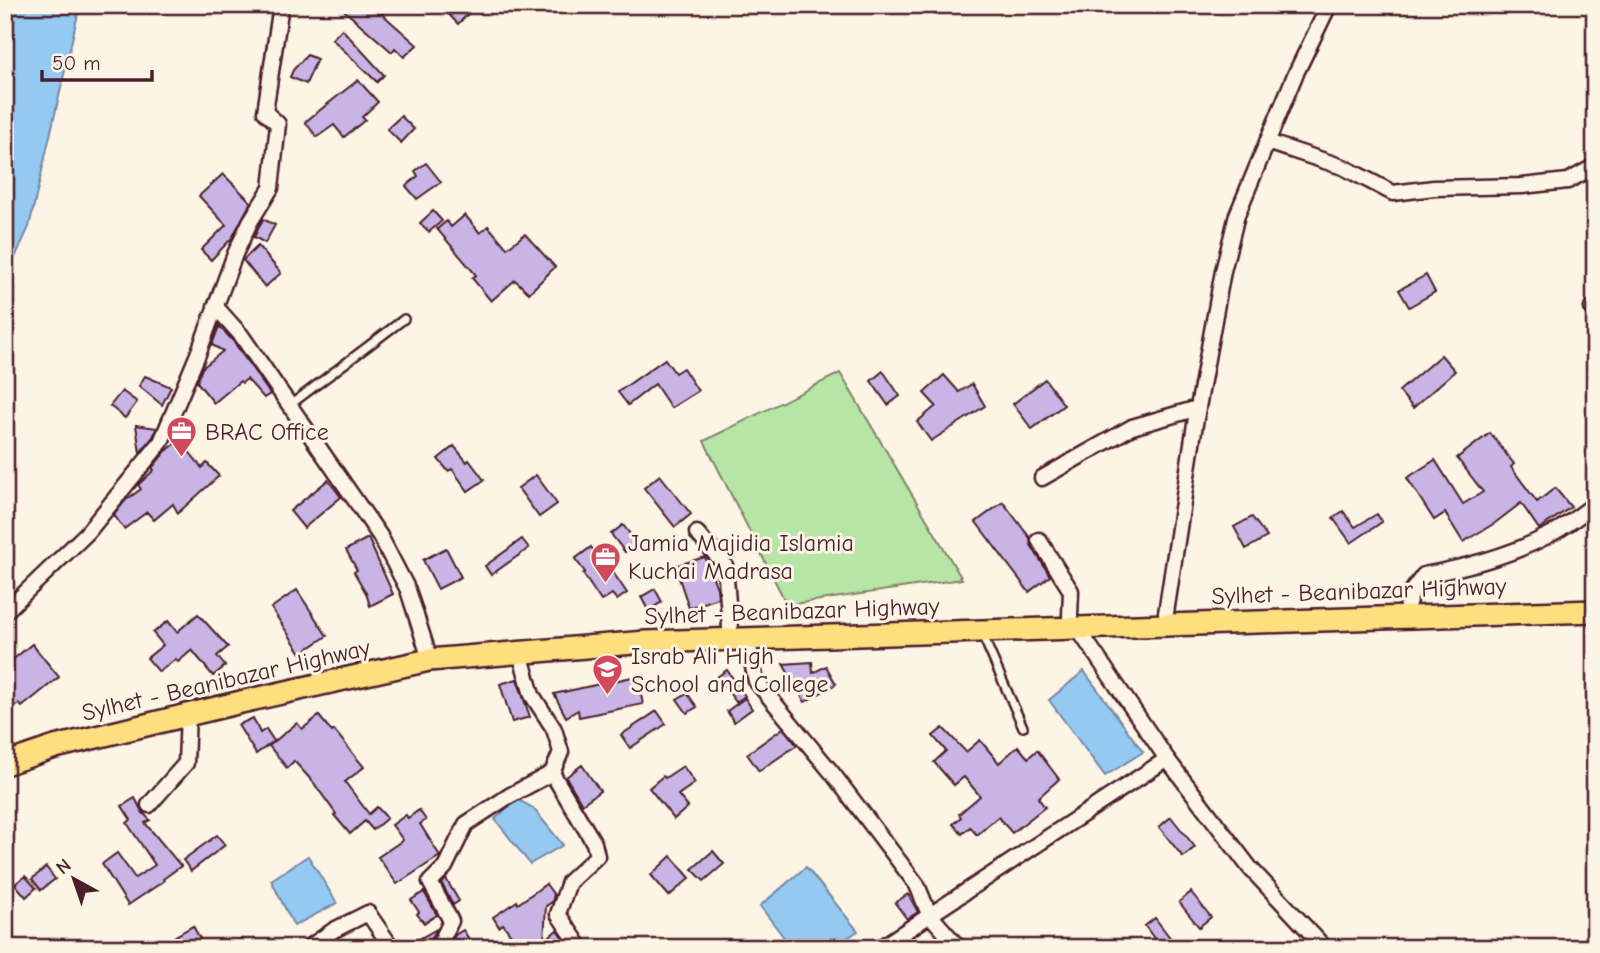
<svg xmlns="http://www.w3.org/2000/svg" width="1600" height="953" font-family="'Comic Neue',sans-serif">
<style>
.green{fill:#b6e5a5;stroke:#808268;stroke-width:2}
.water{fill:#94caf2;stroke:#7686a2;stroke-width:2}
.building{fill:#c8b5e5;stroke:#4a1f2b;stroke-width:2}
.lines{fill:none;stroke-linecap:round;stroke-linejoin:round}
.lane-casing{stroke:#4a1f2b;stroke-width:12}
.street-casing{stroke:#4a1f2b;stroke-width:19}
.primary-casing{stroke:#4a1f2b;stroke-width:26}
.lane{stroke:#fcf5e5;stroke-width:7}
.street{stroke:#fcf5e5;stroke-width:14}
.primary{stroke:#fedf80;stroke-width:21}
.labels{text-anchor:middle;stroke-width:6;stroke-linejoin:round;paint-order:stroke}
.poi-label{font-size:24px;fill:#4a1f2b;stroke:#fcf5e5;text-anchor:start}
.street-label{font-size:24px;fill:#4a1f2b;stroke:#fcf5e5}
</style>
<rect width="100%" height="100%" fill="#fcf5e5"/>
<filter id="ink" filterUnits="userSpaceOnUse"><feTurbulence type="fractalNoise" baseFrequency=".0143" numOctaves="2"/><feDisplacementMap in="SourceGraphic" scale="14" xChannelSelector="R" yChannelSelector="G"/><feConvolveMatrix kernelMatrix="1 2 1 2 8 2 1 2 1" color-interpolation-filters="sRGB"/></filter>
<g filter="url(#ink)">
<polygon class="green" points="840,373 962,579 787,605 704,441"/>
<g class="water">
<polygon points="5,5 80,5 29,227 5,279"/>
<polygon points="1084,671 1143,752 1105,776 1049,700"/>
<polygon points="517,799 533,808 563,845 530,864 495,819"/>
<polygon points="308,856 337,903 294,926 271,880"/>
<polygon points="806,867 858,931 831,948 792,948 760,906"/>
</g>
<g class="building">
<polygon points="338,5 372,5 417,45 404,57 395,48 392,52"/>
<polygon points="440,5 461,5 469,13 458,24"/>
<polygon points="342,29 384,75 377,82 332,39"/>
<polygon points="307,55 317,59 306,84 290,77 293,70"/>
<polygon points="358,80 378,102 362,117 365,120 344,137 334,125 317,137 305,122"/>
<polygon points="401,116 414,129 401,143 387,129"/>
<polygon points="426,163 441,182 417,199 406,186 418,176 415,171"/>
<polygon points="223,174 251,202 232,238 211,260 201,250 226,225 199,196"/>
<polygon points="433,211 442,221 429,232 420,223"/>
<polygon points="465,215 480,233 488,226 507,248 525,234 555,267 529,293 515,280 491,301 472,278 476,275 437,229 447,221 451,227"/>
<polygon points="263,219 275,225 265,243 254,237"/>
<polygon points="258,246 281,273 265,287 243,260"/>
<polygon points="1426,275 1435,292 1409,307 1399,290"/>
<polygon points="219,326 233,341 270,394 264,398 247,379 242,383 240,381 214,403 197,382 202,368 223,351 212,345"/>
<polygon points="1441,355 1455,371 1413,408 1399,391"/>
<polygon points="665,359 675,373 683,368 698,391 671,408 655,384 628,405 618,392"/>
<polygon points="883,371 900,396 888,405 871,381"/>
<polygon points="944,375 959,392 972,384 985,406 931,441 917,422 936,406 924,393"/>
<polygon points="145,376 171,387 162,405 139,386"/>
<polygon points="1045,379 1064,405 1032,429 1013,404"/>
<polygon points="122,391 137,402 125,418 110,406"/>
<polygon points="136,425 157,428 153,437 140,453"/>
<polygon points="1490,433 1514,464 1511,467 1537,502 1555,488 1571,507 1539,529 1521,503 1495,523 1463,542 1445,513 1434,520 1407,478 1435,460 1463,504 1483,492 1457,458"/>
<polygon points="180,440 202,468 207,463 219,476 178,513 173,504 154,520 147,512 124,529 114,515 126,500 141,489 138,485 154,470 152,468 165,452"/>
<polygon points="454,446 467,462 469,460 484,480 468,491 452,469 448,471 438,459"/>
<polygon points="536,475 557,504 539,517 518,488"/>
<polygon points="660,475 691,514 675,527 644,488"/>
<polygon points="328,480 341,497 304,528 290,511"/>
<polygon points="1003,502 1030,538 1031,545 1050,576 1029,592 976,522"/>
<polygon points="1343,511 1355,527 1377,514 1382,522 1351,543 1333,518"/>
<polygon points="1252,517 1267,537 1246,549 1234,527"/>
<polygon points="623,525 637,543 625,552 611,534"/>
<polygon points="368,538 393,594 370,606 366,593 354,572 357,570 346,550"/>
<polygon points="522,539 529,548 491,575 485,566"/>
<polygon points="591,547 602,561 604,559 627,593 617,600 612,594 601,601 583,574 585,572 575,559"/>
<polygon points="446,548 461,577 438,589 423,560"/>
<polygon points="705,557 717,588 718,598 689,608 675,566"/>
<polygon points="655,589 662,602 648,610 641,597"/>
<polygon points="297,590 327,636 301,653 271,608"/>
<polygon points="198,614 228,647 217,656 225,666 213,676 192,650 178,662 176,659 159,672 147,658 163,645 153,633 168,621 177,632"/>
<polygon points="32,644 59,677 22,707 19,704 5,712 5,666"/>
<polygon points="812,662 813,673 826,666 836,684 805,702 783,664"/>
<polygon points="727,670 745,696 736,702 717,677"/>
<polygon points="637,676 643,704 579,717 578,710 566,717 554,694"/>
<polygon points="517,679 530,717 512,722 500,684"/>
<polygon points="687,693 697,707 687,713 677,699"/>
<polygon points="745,698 752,709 734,722 727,711"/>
<polygon points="657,711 666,724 630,748 621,735"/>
<polygon points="319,716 332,732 334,730 364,767 345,782 369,814 377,807 387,818 373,830 365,821 350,834 334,815 336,814 313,782 294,761 287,768 269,746 297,723 302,729"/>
<polygon points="253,718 260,733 266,729 274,741 256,754 238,725"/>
<polygon points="783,728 797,745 759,771 747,754"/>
<polygon points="943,728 966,752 980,740 999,763 1018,746 1028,758 1037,750 1059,779 1038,798 1045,807 1012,833 998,817 977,835 970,827 962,834 953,824 961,817 959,814 980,796 964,777 954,785 934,762 946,751 933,736"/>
<polygon points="582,765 600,791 582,804 566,777"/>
<polygon points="683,766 695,783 678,795 688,807 674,819 649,788 663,776 665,778"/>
<polygon points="135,798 142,812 150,820 145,823 181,866 163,879 164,881 128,905 102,864 117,853 135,878 155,865 127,823 131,820 122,806"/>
<polygon points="419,810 426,820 420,824 440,856 397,884 378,857 403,840 392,825 406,815 408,818"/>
<polygon points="1171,817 1195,847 1183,857 1159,827"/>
<polygon points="217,835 225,845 191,871 183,860"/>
<polygon points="713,851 724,864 704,881 692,869"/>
<polygon points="671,856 690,878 669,896 651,875"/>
<polygon points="46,867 55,879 41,890 32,879"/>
<polygon points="25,876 36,888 26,897 15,884"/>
<polygon points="446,879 459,901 453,905 442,884"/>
<polygon points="546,884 554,895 552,902 546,906 544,941 557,930 568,945 565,948 520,948 503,924 499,927 493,917 517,901 518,904"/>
<polygon points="424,892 437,915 424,923 417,914 419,912 411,900"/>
<polygon points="1191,892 1211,917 1199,927 1179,902"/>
<polygon points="908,894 918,912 907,919 895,903"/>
<polygon points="1155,918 1178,948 1161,948 1145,926"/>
<polygon points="193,926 205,948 180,948 174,937"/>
<polygon points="437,929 426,948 403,948"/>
<polygon points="463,930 475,948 449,948 455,935"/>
</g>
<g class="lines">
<defs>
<g id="lane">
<polyline points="290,405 404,319"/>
<polyline points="982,634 1023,727"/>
</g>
<g id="street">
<polyline points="1267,142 1343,167 1393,193 1434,188 1522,186 1568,181 1595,166"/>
<polyline points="215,306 241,335 380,536 408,590 427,650"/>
<polyline points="1592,308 1595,312"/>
<polyline points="1042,478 1132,427 1198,408"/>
<polyline points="697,533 725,565 730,628"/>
<polyline points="1039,540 1071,591 1070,616"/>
<path d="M1407,606l5,-15 12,-16c43,-8 86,-19 125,-40 16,-8 31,-20 46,-31"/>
<polyline points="5,612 87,533 161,442 198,354 235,254 250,222 271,188 278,124 265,112 281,5"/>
<polyline points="1166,613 1195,424 1223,271 1237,215 1295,75 1329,5"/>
<polyline points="1076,626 1167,759 1250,868 1325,948"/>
<polyline points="747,638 756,681 833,774 917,885 929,914 959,948"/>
<polyline points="520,653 532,695 554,729 561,752 552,773 594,843 597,856 569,882 558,914 581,948"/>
<polyline points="149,805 186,763 188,714"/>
<polyline points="308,948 334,930 368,913 392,948"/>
<polyline points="435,948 440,944 451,921 430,882 445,867 466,824 509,796 552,773"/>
<polyline points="880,948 1167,759"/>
</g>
<polyline id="primary" points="5,764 55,747 241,702 429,660 646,642 1595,611"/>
</defs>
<use href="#lane" class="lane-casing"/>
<use href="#street" class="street-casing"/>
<use href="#primary" class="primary-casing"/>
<use href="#lane" class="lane"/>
<use href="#street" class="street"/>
<use href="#primary" class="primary"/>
</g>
</g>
<defs>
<symbol id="office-pin" viewBox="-11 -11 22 30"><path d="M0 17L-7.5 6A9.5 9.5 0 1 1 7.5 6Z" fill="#d1495b" stroke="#fcf5e5"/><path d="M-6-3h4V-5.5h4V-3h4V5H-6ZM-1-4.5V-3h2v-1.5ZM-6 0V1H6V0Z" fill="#fff"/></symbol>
<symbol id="school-pin" viewBox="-11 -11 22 30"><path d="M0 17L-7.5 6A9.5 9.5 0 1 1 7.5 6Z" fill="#d1495b" stroke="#fcf5e5"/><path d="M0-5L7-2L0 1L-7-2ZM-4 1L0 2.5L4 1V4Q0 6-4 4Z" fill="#fff"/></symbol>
</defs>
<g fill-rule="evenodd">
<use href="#office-pin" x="164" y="414" width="35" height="47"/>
<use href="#office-pin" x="588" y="540" width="35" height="47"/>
<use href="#school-pin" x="590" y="652" width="35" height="47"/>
</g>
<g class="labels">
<g class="poi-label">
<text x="205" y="440">BRAC Office</text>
<text x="628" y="551">Jamia Majidia Islamia<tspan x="628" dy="28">Kuchai Madrasa</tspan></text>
<text x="631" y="664">Israb Ali High<tspan x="631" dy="28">School and College</tspan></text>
</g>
<g class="street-label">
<text transform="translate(1359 591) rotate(-2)" y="8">Sylhet - Beanibazar Highway</text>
<text transform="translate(792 611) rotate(-2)" y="8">Sylhet - Beanibazar Highway</text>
<text transform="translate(226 680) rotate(-13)" y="8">Sylhet - Beanibazar Highway</text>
</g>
</g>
<rect width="1600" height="953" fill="none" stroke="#fcf5e5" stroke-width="28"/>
<rect x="14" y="14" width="1572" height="925" fill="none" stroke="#4a1f2b" stroke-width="2.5" filter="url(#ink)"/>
<g transform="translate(74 879) rotate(320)" stroke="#fcf5e5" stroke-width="5" paint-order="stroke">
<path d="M0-5L12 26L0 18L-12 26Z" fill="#4a1f2b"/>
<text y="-10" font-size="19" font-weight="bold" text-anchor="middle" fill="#4a1f2b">N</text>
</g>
<path d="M42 70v10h110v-10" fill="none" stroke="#4a1f2b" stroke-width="3.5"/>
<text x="52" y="70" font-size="21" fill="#4a1f2b" stroke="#fcf5e5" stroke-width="5" paint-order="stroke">50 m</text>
</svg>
